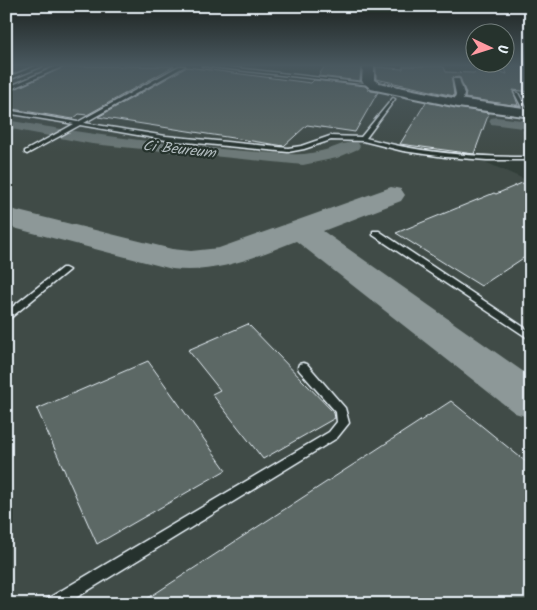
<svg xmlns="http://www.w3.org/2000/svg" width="537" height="610" font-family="Kalam,sans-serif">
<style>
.built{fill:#3f4b46}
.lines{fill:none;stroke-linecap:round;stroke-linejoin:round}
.river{fill:#6d7978;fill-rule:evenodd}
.taxiway{fill:#8d9898;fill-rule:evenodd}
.building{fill:#5c6865;stroke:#e8f1f8}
.lane-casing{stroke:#e8f1f8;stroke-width:3}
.street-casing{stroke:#e8f1f8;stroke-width:4}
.secondary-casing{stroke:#e8f1f8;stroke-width:4}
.lane{fill:#26332d;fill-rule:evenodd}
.street{fill:#26332d;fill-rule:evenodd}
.secondary{fill:#26332d;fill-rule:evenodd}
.labels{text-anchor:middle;stroke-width:4.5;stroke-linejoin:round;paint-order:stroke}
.far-water-label{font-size:15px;font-style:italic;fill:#b1bbbe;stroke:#26332d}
</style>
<rect width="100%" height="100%" fill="#323e39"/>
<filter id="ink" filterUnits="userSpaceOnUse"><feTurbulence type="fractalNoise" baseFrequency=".02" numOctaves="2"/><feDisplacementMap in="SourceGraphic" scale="10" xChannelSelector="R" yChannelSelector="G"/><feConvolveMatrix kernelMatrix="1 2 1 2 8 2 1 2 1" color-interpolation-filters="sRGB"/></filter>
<g filter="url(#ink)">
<polygon class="built" points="6,66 221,66 355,82 352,88 531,115 531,160 485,162 531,182 531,604 6,604"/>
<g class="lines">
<g class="river">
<polygon points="496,117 531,121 531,129 491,124 489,121 491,118"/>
<path d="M6,120c94,16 190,29 285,34 12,1 22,-1 34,-4 11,-2 21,-10 33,-7l2,3 -2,3 -21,9 -34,7 -211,-21 -86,-16z"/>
</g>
<path class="taxiway" d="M391,187l10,2 4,6 -4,6 -78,30 208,146v41l-16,-5 -219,-172c-41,16 -79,33 -124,28l-166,-43v-18l166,41 19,2 28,-3z"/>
</g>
<g class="building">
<polygon points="66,66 174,66 87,115 79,114 73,119 6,108 6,93"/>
<polygon points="325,66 361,66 360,81 318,76"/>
<polygon points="403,66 440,66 444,67 446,72 474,73 481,66 485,66 507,74 504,66 531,66 531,92 513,90 518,105 512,105 465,98 466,93 459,77 452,78 454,96 376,79 376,67 403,69"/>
<polygon points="187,67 311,83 314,80 365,86 371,91 378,92 355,132 307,125 284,146 98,117"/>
<polygon points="426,102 489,113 474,154 400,144"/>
<polygon points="522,183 531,187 531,253 481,286 396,233 494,193 496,194"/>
<polygon points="248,324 334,413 335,418 263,459 212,394 220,390 188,350"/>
<polygon points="148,361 226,470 97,544 37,409"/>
<polygon points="451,401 531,466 531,604 139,604"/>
</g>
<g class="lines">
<defs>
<g id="lane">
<polygon points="36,66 43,66 6,81 6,78"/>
<polygon points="57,66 64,66 6,91 6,88"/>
<path d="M179,66h6l-101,57 82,13 122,12 13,-2 29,-10 31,1 32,-39 2,1 -29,39c53,15 106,19 160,19l-1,-26 3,-2 3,2v29h-44l-42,-3 -42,-6 -40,-10 -32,-1 -27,9 -16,3 -122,-12 -86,-15 -53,29 -2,-1v-2l49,-27 -68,-11v-3l72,12z"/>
<polygon points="202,66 220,66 373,84 371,85"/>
<polygon points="514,92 518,93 529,113 529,114 525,113"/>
<polygon points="373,231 379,231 531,332 531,340 373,235"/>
<polygon points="62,268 65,268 69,270 9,319 6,320 6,312"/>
<polygon points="303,363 307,364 345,408 349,423 337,438 66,604 45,604 47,599 329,432 337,422 336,412 299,370 298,367 299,364"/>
</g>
<polygon id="street" points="453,79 459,79 464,94 462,103 458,106 454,103 456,94"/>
<polygon id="secondary" points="363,66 374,66 374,80 379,83 458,99 531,109 531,117 458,107 371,89 362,81"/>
</defs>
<use href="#lane" class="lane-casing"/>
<use href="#street" class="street-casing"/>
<use href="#secondary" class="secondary-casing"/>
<use href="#lane" class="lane"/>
<use href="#street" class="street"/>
<use href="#secondary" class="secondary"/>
</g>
</g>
<linearGradient id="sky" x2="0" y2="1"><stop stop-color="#1c221f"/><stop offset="0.43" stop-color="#49585f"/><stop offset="1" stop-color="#49585f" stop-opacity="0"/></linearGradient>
<rect width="537" height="152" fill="url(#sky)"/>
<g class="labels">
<g class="far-water-label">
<text transform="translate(179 149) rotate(6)" y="5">Ci Beureum</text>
</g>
</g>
<rect width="537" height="610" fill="none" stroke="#26332d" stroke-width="25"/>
<rect x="12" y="12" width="512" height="585" fill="none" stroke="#e8f1f8" stroke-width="2" filter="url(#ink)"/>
<g transform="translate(490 48) rotate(94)"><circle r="24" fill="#26332d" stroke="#747f7e"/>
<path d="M0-4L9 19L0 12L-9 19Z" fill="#ff9aa2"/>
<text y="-8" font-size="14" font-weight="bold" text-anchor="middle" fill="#e8f1f8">U</text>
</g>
</svg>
